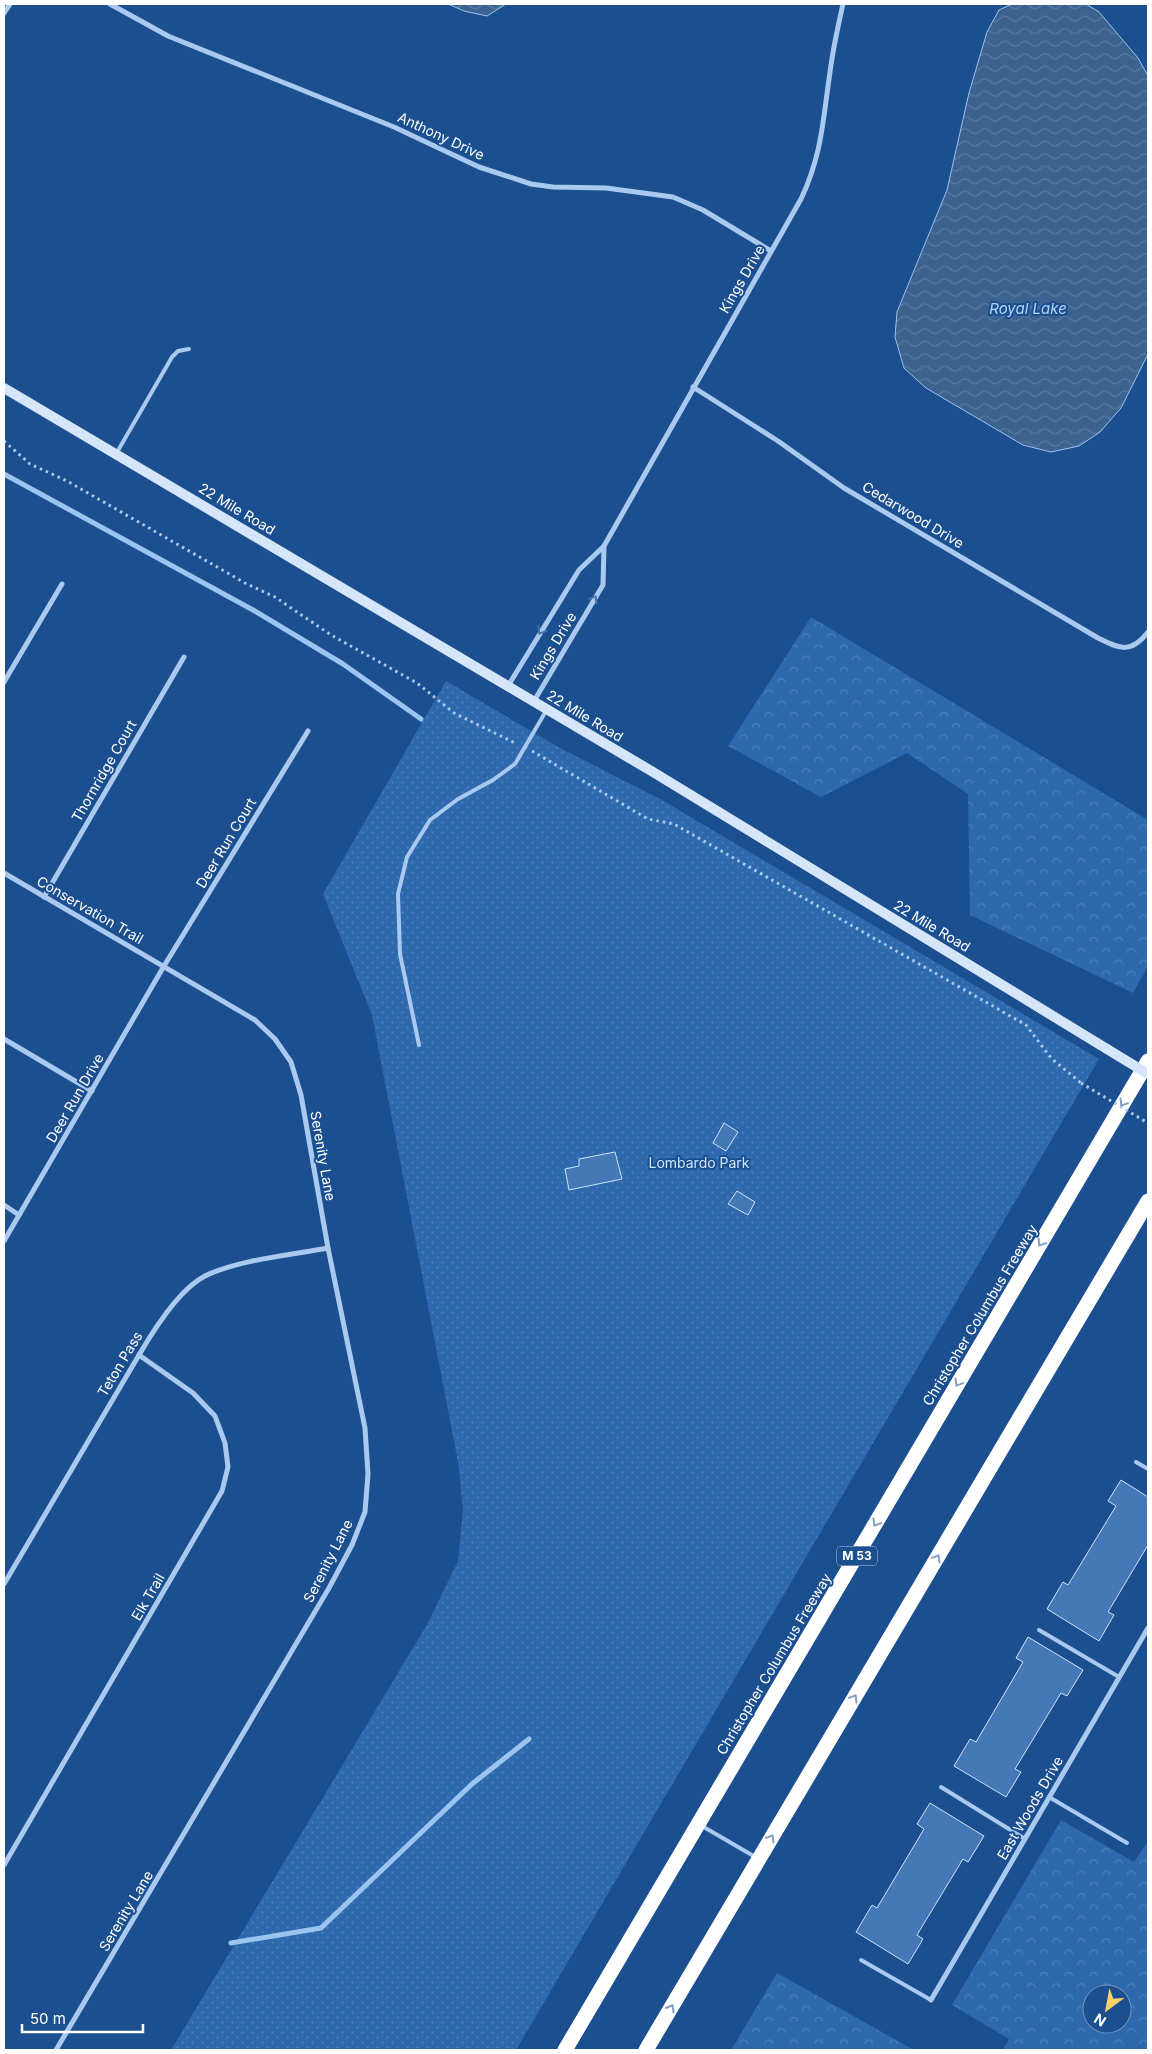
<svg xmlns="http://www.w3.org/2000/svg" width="1152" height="2054" font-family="Inter,sans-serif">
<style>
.forest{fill:url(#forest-crowns);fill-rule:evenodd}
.park{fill:url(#park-dots)}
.water{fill:url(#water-waves);stroke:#9cc4f0}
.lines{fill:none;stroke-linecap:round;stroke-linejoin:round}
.stream{stroke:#9cc4f0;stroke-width:5}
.building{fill:#4478b7;stroke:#cfe3fa}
.path{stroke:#a9c9ee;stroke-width:3;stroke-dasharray:2.5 4;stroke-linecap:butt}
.lane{stroke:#a9c9ee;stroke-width:4}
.street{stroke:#a9c9ee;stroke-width:5}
.secondary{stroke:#d6e6fa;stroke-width:10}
.highway{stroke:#fff;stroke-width:15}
.path-bridge{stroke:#a9c9ee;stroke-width:3;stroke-dasharray:2.5 4;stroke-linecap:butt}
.secondary-bridge{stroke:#d6e6fa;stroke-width:10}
.oneway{stroke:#4674ac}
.oneway2{stroke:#829ec1}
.labels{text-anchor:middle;stroke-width:4;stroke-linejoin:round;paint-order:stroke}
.shield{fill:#1b4f8f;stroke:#bbcadd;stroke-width:1}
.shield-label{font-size:12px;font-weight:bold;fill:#fff}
.street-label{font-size:14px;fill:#fff;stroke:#1b4f8f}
.park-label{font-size:14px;fill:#cfe3fa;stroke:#1b4f8f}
.water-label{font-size:15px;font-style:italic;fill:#b5d3f5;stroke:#1b4f8f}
</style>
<defs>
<pattern id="forest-crowns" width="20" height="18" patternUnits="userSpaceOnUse" patternTransform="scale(1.25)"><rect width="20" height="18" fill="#2e69ad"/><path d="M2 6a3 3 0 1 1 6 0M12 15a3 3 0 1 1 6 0" fill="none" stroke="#4d80b9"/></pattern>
<pattern id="park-dots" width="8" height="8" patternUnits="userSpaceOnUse" patternTransform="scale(1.25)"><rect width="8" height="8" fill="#2e69ad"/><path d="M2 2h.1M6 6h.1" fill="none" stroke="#4d80b9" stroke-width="1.8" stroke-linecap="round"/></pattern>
<pattern id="water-waves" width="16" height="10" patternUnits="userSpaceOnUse" patternTransform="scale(1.25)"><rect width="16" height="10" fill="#3c6290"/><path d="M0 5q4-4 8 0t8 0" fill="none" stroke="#597aa1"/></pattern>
</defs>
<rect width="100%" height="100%" fill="#1b4f8f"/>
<g class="forest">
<polygon points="811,617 1148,820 1148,966 1133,993 970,915 968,794 907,753 821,797 728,746"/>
<path d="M1061,1820l73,42 14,-21v209h-145l6,-11 -57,-34zM1092,1994h30v30h-30z"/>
<polygon points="777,1973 914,2050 731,2050"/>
</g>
<polygon class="park" points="446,681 560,748 662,800 1099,1059 516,2050 171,2050 428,1623 458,1561 463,1510 458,1462 372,1015 323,894"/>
<g class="water">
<polygon points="448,4 506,4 487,16 464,11"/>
<polygon points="1012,4 1086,4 1099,12 1138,58 1148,76 1148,354 1121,408 1100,432 1079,446 1051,452 1023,445 926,388 904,368 895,337 897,312 947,190 969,93 987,32 999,10"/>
</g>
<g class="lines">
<g class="stream">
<polyline points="4,474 253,610 343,664 421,719"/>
<polyline points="231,1943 321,1928 472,1784 529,1739"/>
</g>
</g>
<g class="building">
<polygon points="724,1123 738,1132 726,1151 713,1143"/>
<polygon points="615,1152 622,1179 569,1190 565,1169 579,1166 579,1159"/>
<polygon points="737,1191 755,1202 748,1215 728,1204"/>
<polygon points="1121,1480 1148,1497 1148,1545 1108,1612 1114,1615 1099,1641 1047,1609 1063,1582 1068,1585 1116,1506 1108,1501"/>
<polygon points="1028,1637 1083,1670 1067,1696 1061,1693 1015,1769 1021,1772 1006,1797 954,1766 970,1739 976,1742 1023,1662 1016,1658"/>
<polygon points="930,1803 984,1836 968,1862 963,1859 917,1935 923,1939 908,1964 856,1932 872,1905 877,1908 924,1829 917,1824"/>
</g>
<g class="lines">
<g class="path">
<polyline points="4,441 30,464 67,481 245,583 275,597 331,635 417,683 454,713 517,744"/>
<polyline points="532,751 648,819 674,824 1026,1025 1051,1058 1081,1083"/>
</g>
<g class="lane">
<polyline points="116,454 172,357 178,351 189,349"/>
<polyline points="419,1045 400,954 398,894 407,857 430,820 458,799 493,780 515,764 546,711"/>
<polyline points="1136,1462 1148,1469"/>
<polyline points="1039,1630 1119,1677"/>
<polyline points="941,1787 1025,1839"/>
<polyline points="1049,1797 1127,1843"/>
<polyline points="702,1826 757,1858"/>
<polyline points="861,1960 931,2000"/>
</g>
<g class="street">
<polyline points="110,4 168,36 394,127 479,167 531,184 553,187 606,188 673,197 703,210 771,251"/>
<polyline points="4,13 10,4"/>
<path d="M693,387l85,54 66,47 254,150c22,11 33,16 50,-6"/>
<path d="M604,546l197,-347c21,-44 22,-80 29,-127 3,-23 8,-46 13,-68"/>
<polyline points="4,682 62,584"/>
<polyline points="508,686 579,570 604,546 603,585 534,701"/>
<polyline points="4,873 255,1020 275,1039 291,1062 301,1095 328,1248 365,1428 368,1474 365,1512 352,1545 329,1588 56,2050"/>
<polyline points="44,897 184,657"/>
<polyline points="4,1039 92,1091"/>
<polyline points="4,1205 19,1215"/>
<polyline points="4,1241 164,966 308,731"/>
<path d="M4,1584l135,-229c14,-24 40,-66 66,-79 32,-16 86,-21 123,-28"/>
<polyline points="4,1865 222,1491 228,1467 225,1443 215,1416 193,1393 139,1355"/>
<polyline points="931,2000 1148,1628"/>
</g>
<polyline class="secondary" points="4,388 653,772 1107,1049"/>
<g class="highway">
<polyline points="565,2050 1148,1061"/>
<polyline points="646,2050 1148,1201"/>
</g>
<polyline class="path-bridge" points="1081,1083 1148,1123"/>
<polyline class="secondary-bridge" points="1107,1049 1148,1074"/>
</g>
<defs><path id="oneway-chevron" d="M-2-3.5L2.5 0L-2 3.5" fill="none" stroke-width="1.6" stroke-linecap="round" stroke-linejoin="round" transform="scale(1.25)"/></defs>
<g class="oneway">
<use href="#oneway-chevron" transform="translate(594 599) rotate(-59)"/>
<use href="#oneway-chevron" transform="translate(541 631) rotate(121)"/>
</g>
<g class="oneway2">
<use href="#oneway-chevron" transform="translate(1123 1103) rotate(121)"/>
<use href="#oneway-chevron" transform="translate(1041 1243) rotate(121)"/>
<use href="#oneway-chevron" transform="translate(958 1383) rotate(121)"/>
<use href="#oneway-chevron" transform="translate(876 1523) rotate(121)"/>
<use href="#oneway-chevron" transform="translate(937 1558) rotate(-59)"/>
<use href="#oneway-chevron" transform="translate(854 1698) rotate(-59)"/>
<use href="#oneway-chevron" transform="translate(771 1838) rotate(-59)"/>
<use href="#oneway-chevron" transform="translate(671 2008) rotate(-60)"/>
</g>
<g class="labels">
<rect class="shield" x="837" y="1546.5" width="40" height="19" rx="4"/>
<g class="shield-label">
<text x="857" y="1560">M 53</text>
</g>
<g class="street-label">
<text transform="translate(441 136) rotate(25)" y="5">Anthony Drive</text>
<text transform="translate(742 279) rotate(-60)" y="5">Kings Drive</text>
<text transform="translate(237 509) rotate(31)" y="5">22 Mile Road</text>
<text transform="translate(913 515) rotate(31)" y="5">Cedarwood Drive</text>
<text transform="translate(553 646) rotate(-59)" y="5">Kings Drive</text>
<text transform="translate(585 716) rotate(31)" y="5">22 Mile Road</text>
<text transform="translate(104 771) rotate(-60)" y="5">Thornridge Court</text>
<text transform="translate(226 843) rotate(-59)" y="5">Deer Run Court</text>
<text transform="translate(90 910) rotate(30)" y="5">Conservation Trail</text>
<text transform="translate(932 926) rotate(31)" y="5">22 Mile Road</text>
<text transform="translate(75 1098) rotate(-60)" y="5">Deer Run Drive</text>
<text transform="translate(323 1156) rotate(80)" y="5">Serenity Lane</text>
<text transform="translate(980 1315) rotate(-59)" y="5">Christopher Columbus Freeway</text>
<text transform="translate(120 1364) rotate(-59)" y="5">Teton Pass</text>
<text transform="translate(328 1561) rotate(-63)" y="5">Serenity Lane</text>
<text transform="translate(148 1597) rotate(-60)" y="5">Elk Trail</text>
<text transform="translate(774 1664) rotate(-59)" y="5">Christopher Columbus Freeway</text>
<text transform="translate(1030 1808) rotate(-60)" y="5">East Woods Drive</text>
<text transform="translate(126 1911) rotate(-59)" y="5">Serenity Lane</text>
</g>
<g class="park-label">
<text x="699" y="1168">Lombardo Park</text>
</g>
<g class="water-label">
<text x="1028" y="314">Royal Lake</text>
</g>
</g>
<rect width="1152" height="2054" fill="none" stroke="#ffffff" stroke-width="10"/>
<g transform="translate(1107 2009) rotate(212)"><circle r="24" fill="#1b4f8f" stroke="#7695bc"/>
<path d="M0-4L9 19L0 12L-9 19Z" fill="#ffd166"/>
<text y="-8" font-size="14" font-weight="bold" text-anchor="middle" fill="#ffffff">N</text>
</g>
<path d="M22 2024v8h121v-8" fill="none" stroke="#ffffff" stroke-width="2.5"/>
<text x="30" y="2024" font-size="15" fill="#ffffff" stroke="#1b4f8f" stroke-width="4" paint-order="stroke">50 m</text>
</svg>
